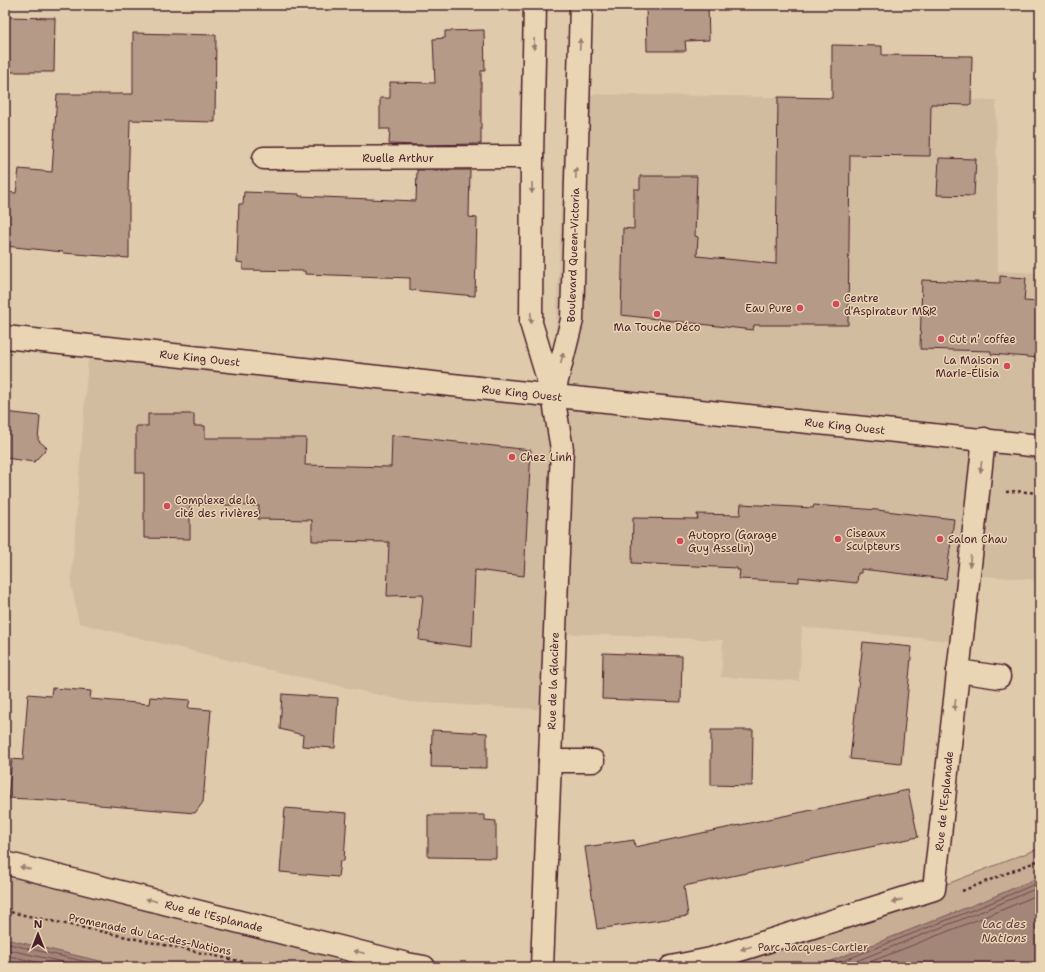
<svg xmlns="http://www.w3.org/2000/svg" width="1045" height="972" font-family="'Shantell Sans',sans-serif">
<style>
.built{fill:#d2bca0}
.green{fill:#c7ae95;stroke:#886660}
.water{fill:#a48678;stroke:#805d59}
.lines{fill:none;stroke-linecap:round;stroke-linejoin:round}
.shore{stroke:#6e484a;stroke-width:1}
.building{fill:#b59a87;stroke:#4a1f2b}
.minor-casing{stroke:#4a1f2b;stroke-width:25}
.major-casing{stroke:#4a1f2b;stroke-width:25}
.path{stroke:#4a1f2b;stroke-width:2.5;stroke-dasharray:3 3;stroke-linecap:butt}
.minor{stroke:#e9d5b3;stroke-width:22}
.major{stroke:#e9d5b3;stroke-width:22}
.oneway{fill:#9a7a6f}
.poi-dot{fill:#d1495b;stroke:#e9d5b3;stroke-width:1.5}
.labels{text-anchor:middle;stroke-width:3;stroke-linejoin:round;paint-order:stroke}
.street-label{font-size:11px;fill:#4a1f2b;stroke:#e9d5b3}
.poi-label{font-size:11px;fill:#4a1f2b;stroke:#e9d5b3;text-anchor:start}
.park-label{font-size:11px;fill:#633c40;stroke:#e9d5b3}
.water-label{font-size:12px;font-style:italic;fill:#60393e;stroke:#e9d5b3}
</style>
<rect width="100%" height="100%" fill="#dfcaab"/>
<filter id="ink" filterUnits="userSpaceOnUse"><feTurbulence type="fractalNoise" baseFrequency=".025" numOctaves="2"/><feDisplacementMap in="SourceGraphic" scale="8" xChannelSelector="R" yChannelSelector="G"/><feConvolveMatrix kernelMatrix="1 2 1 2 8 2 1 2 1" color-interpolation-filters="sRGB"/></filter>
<g filter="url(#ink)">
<polygon class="built" points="566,94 996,100 998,271 1040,273 1040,580 969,575 962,642 802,627 799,681 721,677 723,640 555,633 552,710 410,702 261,668 79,623 71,584 89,346 553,396"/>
<g class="green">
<polygon points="1040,848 1040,877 986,900 816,967 671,967 934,889"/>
<polygon points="5,863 424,967 125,967 5,939"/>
</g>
<g class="water">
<polygon points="1040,877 1040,967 816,967 986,900"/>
<polygon points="5,939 125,967 5,967"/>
</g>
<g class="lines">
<g class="shore">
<polyline points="5,943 108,967"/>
<polyline points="5,949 85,967"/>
<polyline points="5,955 58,967"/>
<polyline points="827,967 988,904 1040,882"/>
<polyline points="841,967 990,908 1040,887"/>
<polyline points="857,967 992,914 1040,894"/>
</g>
</g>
<g class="building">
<polygon points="646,5 708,5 709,40 685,41 686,51 647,51"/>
<polygon points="5,17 55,18 54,72 5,72"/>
<polygon points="484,30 485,71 481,71 481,144 418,145 389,144 390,129 380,129 380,98 390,98 390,82 435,83 433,39 445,38 445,31"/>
<polygon points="133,33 216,35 215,122 130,120 128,191 129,191 129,258 63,253 63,252 5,246 5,192 16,193 19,169 52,172 57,94 133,94"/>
<polygon points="832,45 882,46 882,55 972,56 971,105 931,104 930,156 850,155 848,325 754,325 753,330 621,315 623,228 634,229 634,189 640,189 640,176 697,176 695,236 698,237 697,256 776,264 778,97 832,98"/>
<polygon points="939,158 976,159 974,196 937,195"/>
<polygon points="417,170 470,170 469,217 477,218 475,296 410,290 410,278 305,274 305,271 243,270 243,263 237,262 239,204 243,204 244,192 299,194 299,196 416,201"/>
<polygon points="1000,276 1026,278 1024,301 1040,302 1040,358 991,354 991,351 920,349 922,280 1000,283"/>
<polygon points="5,412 40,416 38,440 47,448 34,462 5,458"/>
<polygon points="148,414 194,414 194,426 205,426 205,438 306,438 305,465 391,467 392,435 531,450 524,576 475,570 472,647 419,640 423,595 387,596 389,542 312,541 312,520 258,519 259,506 190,504 190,539 144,538 144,473 136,473 136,426 148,426"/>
<polygon points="741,504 813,508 814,505 877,510 954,519 946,579 861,569 861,573 858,573 857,583 799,577 799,582 739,579 740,570 737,570 737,568 632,563 633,518 698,519 697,514 740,515"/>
<polygon points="863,642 912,647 901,764 850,759"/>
<polygon points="603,653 682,656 681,702 602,699"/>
<polygon points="52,688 91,691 90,699 125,702 149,704 150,697 190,700 188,708 211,710 203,802 195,813 99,805 98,804 47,800 8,798 12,759 23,760 28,694 51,696"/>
<polygon points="282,694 338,698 335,748 302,746 303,735 280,729"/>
<polygon points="432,730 487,733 487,768 431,767"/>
<polygon points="711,730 753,730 752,786 711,785"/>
<polygon points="908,790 918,837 684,886 688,916 597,929 585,847 634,840 635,847"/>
<polygon points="285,808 347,813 344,861 340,861 338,877 280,872"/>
<polygon points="428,815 485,815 485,820 496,821 496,858 428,857"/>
</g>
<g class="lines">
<defs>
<g id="minor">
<polyline points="535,5 532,157 531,323 553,396 562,449 542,967"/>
<polyline points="264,158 532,157"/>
<polyline points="553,396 572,320 581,5"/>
<polyline points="958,671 999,677"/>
<polyline points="550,761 593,761"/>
<polyline points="5,863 407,964 424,967"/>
<polyline points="671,967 711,959 934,889 984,439"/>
</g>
<polyline id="major" points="5,337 341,373 498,390 1040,446"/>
</defs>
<use href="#minor" class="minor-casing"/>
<use href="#major" class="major-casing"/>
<g class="path">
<polyline points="1006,492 1016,491 1040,493"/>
<polyline points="962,891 1040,860"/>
<polyline points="5,911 267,967"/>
</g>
<use href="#minor" class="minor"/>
<use href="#major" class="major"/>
</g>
<defs><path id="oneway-solid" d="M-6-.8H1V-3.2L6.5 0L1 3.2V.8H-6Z"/></defs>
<g class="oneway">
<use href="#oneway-solid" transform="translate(534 44) rotate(91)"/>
<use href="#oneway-solid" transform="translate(580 44) rotate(-88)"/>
<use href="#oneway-solid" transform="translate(576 173) rotate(-88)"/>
<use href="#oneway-solid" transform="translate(532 188) rotate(91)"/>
<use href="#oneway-solid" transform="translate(531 318) rotate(88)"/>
<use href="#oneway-solid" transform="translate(562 358) rotate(-76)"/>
<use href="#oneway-solid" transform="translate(981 467) rotate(96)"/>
<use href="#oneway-solid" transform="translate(970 561) rotate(97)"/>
<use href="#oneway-solid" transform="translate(955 705) rotate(96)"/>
<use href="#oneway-solid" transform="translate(25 868) rotate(-166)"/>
<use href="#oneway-solid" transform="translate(151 900) rotate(-166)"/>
<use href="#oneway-solid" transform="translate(897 901) rotate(163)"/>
<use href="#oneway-solid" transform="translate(746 948) rotate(163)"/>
<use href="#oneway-solid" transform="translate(359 952) rotate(-166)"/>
</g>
</g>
<g class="poi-dot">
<circle cx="836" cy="304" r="4"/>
<circle cx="800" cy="308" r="4"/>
<circle cx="657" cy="314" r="4"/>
<circle cx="941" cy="339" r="4"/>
<circle cx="1007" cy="366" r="4"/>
<circle cx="512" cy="457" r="4"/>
<circle cx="167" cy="506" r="4"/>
<circle cx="838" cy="539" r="4"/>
<circle cx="940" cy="539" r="4"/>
<circle cx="680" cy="541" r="4"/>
</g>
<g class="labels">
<g class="street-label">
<text x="398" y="162">Ruelle Arthur</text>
<text transform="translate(573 255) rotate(-88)" y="4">Boulevard Queen-Victoria</text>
<text transform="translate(200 358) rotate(6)" y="4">Rue King Ouest</text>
<text transform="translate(522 393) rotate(6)" y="4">Rue King Ouest</text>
<text transform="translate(845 426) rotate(6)" y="4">Rue King Ouest</text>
<text transform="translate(553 681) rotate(-88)" y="4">Rue de la Glacière</text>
<text transform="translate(944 801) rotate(-84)" y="4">Rue de l'Esplanade</text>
<text transform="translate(214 916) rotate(14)" y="4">Rue de l'Esplanade</text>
<text transform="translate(150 934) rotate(12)" y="4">Promenade du Lac-des-Nations</text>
</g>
<g class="poi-label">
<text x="844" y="302">Centre<tspan x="844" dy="13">d'Aspirateur M&amp;R</tspan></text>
<text x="792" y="312" text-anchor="end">Eau Pure</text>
<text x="657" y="331" text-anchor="middle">Ma Touche Déco</text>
<text x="949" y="343">Cut n′ coffee</text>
<text x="999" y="364" text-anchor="end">La Maison<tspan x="999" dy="13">Marie-Élisia</tspan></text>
<text x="520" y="461">Chez Linh</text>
<text x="175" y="504">Complexe de la<tspan x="175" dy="13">cité des rivières</tspan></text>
<text x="846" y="537">Ciseaux<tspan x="846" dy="13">Sculpteurs</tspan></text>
<text x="688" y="539">Autopro (Garage<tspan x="688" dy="13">Guy Asselin)</tspan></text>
<text x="948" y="543">Salon Chau</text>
</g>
<g class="park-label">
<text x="813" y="951">Parc Jacques-Cartier</text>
</g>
<g class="water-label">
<text x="1004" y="928">Lac des<tspan x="1004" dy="14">Nations</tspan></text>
</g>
</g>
<rect width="1045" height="972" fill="none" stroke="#e9d5b3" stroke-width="20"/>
<rect x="10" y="10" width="1025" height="952" fill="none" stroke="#4a1f2b" stroke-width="1.5" filter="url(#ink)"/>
<g transform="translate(38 934)" stroke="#e9d5b3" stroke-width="3" paint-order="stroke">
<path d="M0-3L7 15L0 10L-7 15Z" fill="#4a1f2b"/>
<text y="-6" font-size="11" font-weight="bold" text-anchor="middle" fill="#4a1f2b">N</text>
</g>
</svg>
